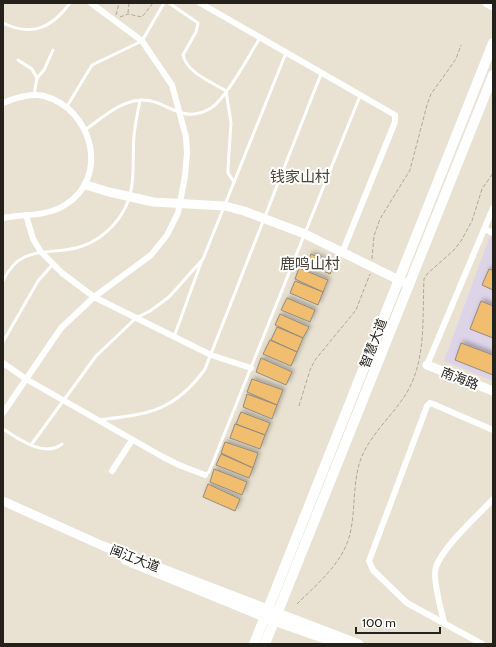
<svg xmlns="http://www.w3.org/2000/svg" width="496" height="647" font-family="Cabin,'Noto Sans SC',sans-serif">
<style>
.education{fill:#ded4e8}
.building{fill:#f0be6e;stroke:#948b7e;filter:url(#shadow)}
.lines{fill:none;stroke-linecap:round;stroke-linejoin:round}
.path{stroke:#aea89b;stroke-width:1;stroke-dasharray:4 2;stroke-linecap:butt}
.lane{stroke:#fff;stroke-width:3}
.street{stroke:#fff;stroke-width:6}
.secondary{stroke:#fff;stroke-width:9}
.primary{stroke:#fff;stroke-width:10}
.labels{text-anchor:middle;stroke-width:4;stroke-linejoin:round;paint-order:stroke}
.street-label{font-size:13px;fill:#24211b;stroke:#fff}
.quarter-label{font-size:15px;fill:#484235;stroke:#fff}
</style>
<defs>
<filter id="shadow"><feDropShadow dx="2.5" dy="-2.5" stdDeviation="2" flood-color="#0004"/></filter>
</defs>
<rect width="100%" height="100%" fill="#e9e2d2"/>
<polygon class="education" points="490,236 493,237 493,381 444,361"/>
<g class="building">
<polygon points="311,254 334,264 330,274 307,264"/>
<polygon points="299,268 328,280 323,292 295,279"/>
<polygon points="489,269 493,270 493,290 482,285"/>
<polygon points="295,281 323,292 318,305 290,293"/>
<polygon points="287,298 315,310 310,322 281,310"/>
<polygon points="481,301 493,306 493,338 470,329"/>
<polygon points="280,314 309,327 303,338 275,325"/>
<polygon points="277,327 303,338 297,352 271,340"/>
<polygon points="270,340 297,352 291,366 263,354"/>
<polygon points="461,343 493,355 493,375 455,360"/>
<polygon points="261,358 292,372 286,385 256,372"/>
<polygon points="252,379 283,390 277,405 247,392"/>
<polygon points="247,394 277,405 272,419 243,407"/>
<polygon points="241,412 270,423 265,435 236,424"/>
<polygon points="235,424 265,435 260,449 230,438"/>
<polygon points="225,442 258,453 253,468 221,453"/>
<polygon points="221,454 253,468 249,478 216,465"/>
<polygon points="214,469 247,482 242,495 210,482"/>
<polygon points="208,484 240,499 235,511 203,497"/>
</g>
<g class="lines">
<g class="path">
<polyline points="128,13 129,3"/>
<polyline points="116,15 119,3"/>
<polyline points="120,17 128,14 142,17 153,3"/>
<polyline points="372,259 374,236 380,219 410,170 427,105 431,94 456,59 461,45"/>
<polyline points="299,406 310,370 315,360 356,310 370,274"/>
<path d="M297,604c20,-20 46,-41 53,-70 6,-25 2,-54 12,-78 10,-23 30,-40 44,-62 21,-35 16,-76 18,-115l3,-5 27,-24 7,-9 11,-20 10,-32 11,-16"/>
</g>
<g class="lane">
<path d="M169,3l29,20 -2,9 -13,23c4,18 29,27 43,36l5,32 -3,44v6l6,9"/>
<path d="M3,23c29,14 49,5 67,-20"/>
<polyline points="18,60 32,69 37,78"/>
<polyline points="34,95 37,78 44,70 53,50"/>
<polyline points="66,108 92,65 142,41 164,3"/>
<path d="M85,130c17,-12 35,-29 56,-30 26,-1 40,26 70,8 15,-9 38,-53 49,-70"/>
<path d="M3,281c17,-36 42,-26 73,-33 21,-5 41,-22 50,-42 10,-21 6,-48 8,-70 1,-12 4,-24 6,-36"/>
<polyline points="174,337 202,260"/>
<polyline points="3,342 38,281 53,264"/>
<path d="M99,420c49,-6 75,-8 106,-51l116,-295"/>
<path d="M3,429c16,10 41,29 59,15"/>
<polyline points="31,445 96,356 136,318 150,311 169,297 203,259 286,53"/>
<polyline points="206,474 209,472 360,96"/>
</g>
<g class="street">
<polyline points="200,3 395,115 395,122 342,253"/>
<path d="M3,103c12,-5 28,-10 41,-7 49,13 66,82 21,109 -19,12 -41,9 -62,13"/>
<polyline points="26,215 33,239 41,252 62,273 94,297 211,355 251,368"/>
<polyline points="485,229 493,233"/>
<polyline points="3,363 26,379 163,457 179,465 205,475"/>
<polyline points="427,365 493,208"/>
<polyline points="3,413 61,328 94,297 151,255 167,235 178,213 185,176 187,153 186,137 172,85 142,41 91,3"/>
<polyline points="112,471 132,440"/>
<path d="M444,622c-3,-12 -12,-44 -8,-55 8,-22 41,-50 57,-68"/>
<polyline points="482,644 407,603 373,570 369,561 427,406 430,403 433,404 493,430"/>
</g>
<g class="secondary">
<polyline points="487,3 493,6"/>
<polyline points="86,185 109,192 153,202 225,206 244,211 305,234 409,285"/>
<polyline points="427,365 493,391"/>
<polyline points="3,501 103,546 359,644"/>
<polyline points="125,560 274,621 339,644"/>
</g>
<g class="primary">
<polyline points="254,644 493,43"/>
<polyline points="265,644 493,75"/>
</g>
</g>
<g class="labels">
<g class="street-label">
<text transform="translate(373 343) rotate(-69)" y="5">智慧大道</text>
<text transform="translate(460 378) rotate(21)" y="5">南海路</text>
<text transform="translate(135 558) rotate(21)" y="5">闽江大道</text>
</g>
<g class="quarter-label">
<text x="300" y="182">钱家山村</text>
<text x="310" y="269">鹿鸣山村</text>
</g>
</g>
<rect width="496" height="647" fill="none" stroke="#24211b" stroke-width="8"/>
<path d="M356 627v6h84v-6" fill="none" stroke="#24211b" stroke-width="2"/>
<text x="362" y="627" font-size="12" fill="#24211b" stroke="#ffffff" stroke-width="3" paint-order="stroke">100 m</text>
</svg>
